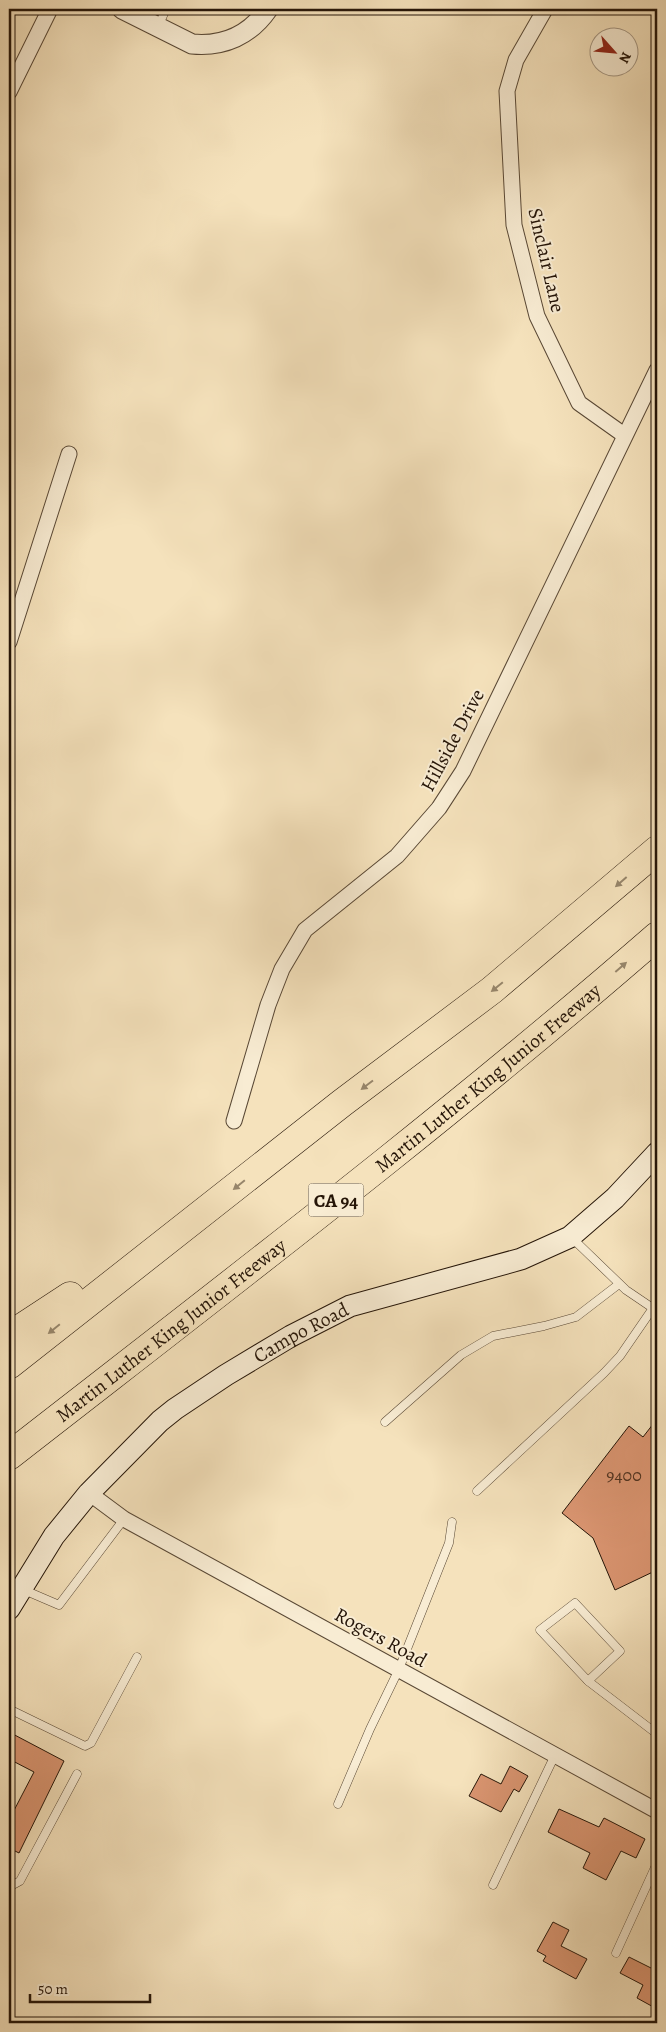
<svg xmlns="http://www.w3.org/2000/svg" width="666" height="2032" font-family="Alegreya,serif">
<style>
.building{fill:#da9571;stroke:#251508}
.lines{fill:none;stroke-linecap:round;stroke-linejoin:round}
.service-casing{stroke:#594835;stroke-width:9}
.minor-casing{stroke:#594835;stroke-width:17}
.tertiary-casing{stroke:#594835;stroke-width:21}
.secondary-casing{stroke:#251508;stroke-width:23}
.motorway-casing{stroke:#251508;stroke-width:29}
.service{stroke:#f8ecd3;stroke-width:8}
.minor{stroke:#f8ecd3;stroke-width:15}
.tertiary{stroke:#f8ecd3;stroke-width:19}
.secondary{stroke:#f8ecd3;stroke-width:21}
.motorway{stroke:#f5e2bc;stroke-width:28}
.oneway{fill:#97866b}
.labels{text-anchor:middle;stroke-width:4;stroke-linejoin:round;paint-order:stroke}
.number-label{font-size:18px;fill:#523522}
.shield{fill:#f8ecd3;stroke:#645645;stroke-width:1}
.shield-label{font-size:19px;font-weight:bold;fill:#251508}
.street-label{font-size:20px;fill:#251508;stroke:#f8ecd3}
</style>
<rect width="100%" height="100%" fill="#f5e2bc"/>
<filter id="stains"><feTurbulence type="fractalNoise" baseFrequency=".004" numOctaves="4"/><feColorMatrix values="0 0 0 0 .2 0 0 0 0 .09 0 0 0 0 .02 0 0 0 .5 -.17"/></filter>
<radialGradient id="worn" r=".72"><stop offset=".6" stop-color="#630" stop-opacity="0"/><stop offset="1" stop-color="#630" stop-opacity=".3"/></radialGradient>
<g class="building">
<polygon points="657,1419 657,1570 615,1590 593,1538 562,1513 629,1426 643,1437"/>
<polygon points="9,1732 64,1761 19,1853 9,1848 9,1820 34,1772 9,1759"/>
<polygon points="510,1766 528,1776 519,1792 514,1789 501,1812 469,1796 481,1774 501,1784"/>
<polygon points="559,1809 599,1827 604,1818 645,1839 636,1858 621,1851 606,1880 583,1868 590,1853 548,1832"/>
<polygon points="553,1922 569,1930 561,1946 587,1959 576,1979 543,1961 546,1956 537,1951"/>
<polygon points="629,1957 657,1971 657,2009 637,1998 643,1985 620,1973"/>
</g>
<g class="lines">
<defs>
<g id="service">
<polyline points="158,27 166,9"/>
<polyline points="572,1238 626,1290 657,1311"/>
<polyline points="385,1422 461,1355 493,1336 544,1326 576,1317 619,1284"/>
<polyline points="477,1491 604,1373 620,1356 653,1308"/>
<polyline points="24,1590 59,1605 124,1519"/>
<polygon points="575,1603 620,1651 588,1681 540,1630"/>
<polyline points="588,1681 657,1734"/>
<polyline points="9,1709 85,1746 91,1743 137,1657"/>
<polyline points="338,1804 370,1729 399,1669 449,1543 452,1522"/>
<polyline points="493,1885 555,1755"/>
<polyline points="9,1887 20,1881 77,1774"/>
<polyline points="616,1953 657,1863"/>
</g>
<g id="minor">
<polyline points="544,11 516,60 507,91 514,225 537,316 579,403 624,435"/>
<polyline points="9,92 50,9"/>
<polyline points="9,642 69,454"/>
<polyline points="234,1121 268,1005 282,969 305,930 397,856 439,808 463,771 657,370"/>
<polyline points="89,1493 124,1519 657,1811"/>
</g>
<path id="tertiary" d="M122,9l70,35c32,3 58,-9 76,-35"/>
<g id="secondary">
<path id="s1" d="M9,1609l45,-73 35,-43 71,-72 15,-12 51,-34 65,-39 59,-30 171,-47 49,-22 45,-39 42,-45"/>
</g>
<g id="motorway">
<polyline points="9,1336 70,1296"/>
<polyline points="9,1365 342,1103 492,990 657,850"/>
<path id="s2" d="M9,1456c218,-170 439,-338 648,-520"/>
</g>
</defs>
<use href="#service" class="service-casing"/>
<use href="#minor" class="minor-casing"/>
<use href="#tertiary" class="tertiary-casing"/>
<use href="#secondary" class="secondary-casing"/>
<use href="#motorway" class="motorway-casing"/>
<use href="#service" class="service"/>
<use href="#minor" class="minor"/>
<use href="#tertiary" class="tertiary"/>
<use href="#secondary" class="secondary"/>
<use href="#motorway" class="motorway"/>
</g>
<defs><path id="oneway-solid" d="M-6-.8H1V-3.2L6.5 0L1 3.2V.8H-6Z" transform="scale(1.25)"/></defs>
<g class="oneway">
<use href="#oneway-solid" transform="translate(621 882) rotate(139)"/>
<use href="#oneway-solid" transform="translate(621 967) rotate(-41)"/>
<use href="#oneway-solid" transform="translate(497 987) rotate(141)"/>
<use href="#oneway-solid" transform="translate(367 1085) rotate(143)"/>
<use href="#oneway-solid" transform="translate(239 1185) rotate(141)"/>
<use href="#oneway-solid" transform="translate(54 1329) rotate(141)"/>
</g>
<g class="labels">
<g class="number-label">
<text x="624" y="1481">9400</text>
</g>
<rect class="shield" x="308.5" y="1183.5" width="55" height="33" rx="4"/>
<g class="shield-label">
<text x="336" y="1207">CA 94</text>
</g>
<g class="street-label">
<text transform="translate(547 260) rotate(77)" y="7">Sinclair Lane</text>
<text transform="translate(452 740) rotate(-62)" y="7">Hillside Drive</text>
<text dy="7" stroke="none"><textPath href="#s2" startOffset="610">Martin Luther King Junior Freeway</textPath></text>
<text dy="7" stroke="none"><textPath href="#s2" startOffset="205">Martin Luther King Junior Freeway</textPath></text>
<text dy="7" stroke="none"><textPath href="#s1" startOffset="409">Campo Road</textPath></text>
<text transform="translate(381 1637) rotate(29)" y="7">Rogers Road</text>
</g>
</g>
<rect width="666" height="2032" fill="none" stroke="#f5e2bc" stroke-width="30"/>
<rect x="10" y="10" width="646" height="2012" fill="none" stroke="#251508" stroke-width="2.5"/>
<rect x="15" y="15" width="636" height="2002" fill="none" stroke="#251508"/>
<g transform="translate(614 52) rotate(117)"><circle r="24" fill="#f8ecd3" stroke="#a49682"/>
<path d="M0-4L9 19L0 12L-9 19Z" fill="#8f2418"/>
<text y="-8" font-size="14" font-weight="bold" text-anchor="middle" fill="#251508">N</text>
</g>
<path d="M30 1994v8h120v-8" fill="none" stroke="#251508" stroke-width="2.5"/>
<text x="38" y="1994" font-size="15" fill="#251508" stroke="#f8ecd3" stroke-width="4" paint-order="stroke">50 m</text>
<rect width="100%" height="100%" filter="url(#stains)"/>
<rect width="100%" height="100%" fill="url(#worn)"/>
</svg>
